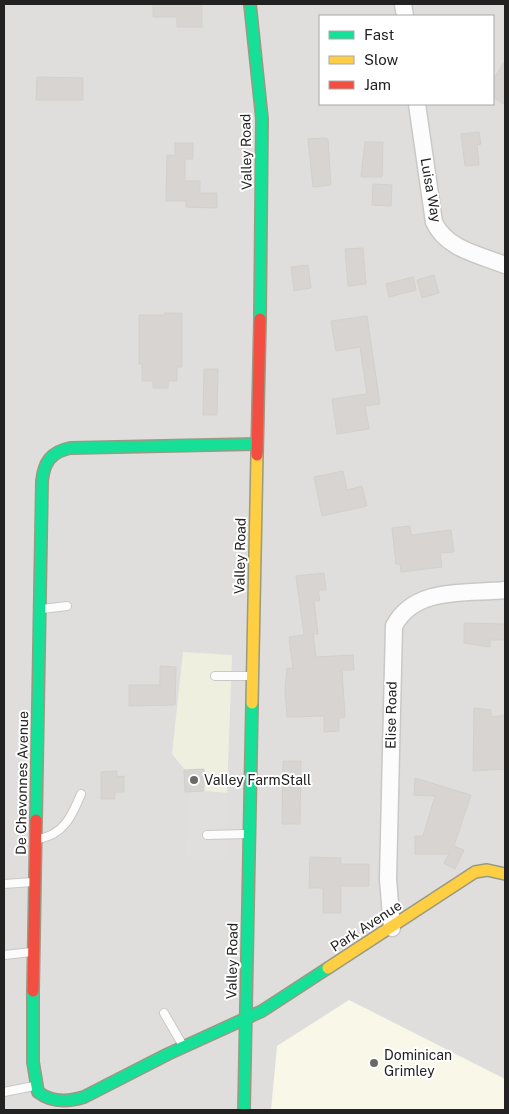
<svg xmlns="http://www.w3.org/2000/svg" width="509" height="1114" font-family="'Public Sans',sans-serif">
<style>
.residential{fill:#dfdedc;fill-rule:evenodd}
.education{fill:#f8f7e8}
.farmland{fill:#efefdf}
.parking{fill:#e0dfde}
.building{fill:#d7d4d2;stroke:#d3d0cc}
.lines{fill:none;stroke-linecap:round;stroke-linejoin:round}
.lane-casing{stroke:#c9c8c7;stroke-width:10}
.street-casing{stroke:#c9c8c7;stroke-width:19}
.fast-casing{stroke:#999a82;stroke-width:14}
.slow-casing{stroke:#999a82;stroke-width:14}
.jam-casing{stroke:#999a82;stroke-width:14}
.lane{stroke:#fdfcfc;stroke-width:8}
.street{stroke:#fdfcfc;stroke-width:16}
.fast{stroke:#16e098;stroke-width:11}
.slow{stroke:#ffcf43;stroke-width:11}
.jam{stroke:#f24e42;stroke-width:11}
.poi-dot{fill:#6a6968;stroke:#fff;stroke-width:2}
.labels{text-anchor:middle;stroke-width:4;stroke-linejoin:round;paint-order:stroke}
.street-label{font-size:14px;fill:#222;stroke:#fff}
.poi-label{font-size:14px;fill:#222;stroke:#fff;text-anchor:start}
</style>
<rect width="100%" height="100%" fill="#f0eeeb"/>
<path class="residential" d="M4,4h501v1106h-501zM320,16h173v88h-173z"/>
<polygon class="education" points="349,1000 505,1079 505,1110 271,1110 277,1046"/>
<polygon class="farmland" points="183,652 232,655 227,793 204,791 204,769 185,770 172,754"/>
<polygon class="parking" points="204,791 227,793 225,859 185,857 191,792"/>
<g class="building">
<polygon points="153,4 202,4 202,27 177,27 177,17 153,17"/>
<polygon points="505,61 505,105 493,97 493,80"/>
<polygon points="37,77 83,78 83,100 36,100"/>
<polygon points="479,132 481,144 477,145 479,165 465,166 461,134"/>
<polygon points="324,138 328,139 331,185 313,187 308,139"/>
<polygon points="365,142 383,142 382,177 361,177"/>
<polygon points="175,143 193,143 193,159 185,159 185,181 200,181 200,193 217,193 217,208 186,207 186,201 166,201 167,155 175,156"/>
<polygon points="373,184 392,185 391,206 372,205"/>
<polygon points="363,248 366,284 348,286 345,249"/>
<polygon points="308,265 311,288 294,291 291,267"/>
<polygon points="434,275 439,293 422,298 417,280"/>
<polygon points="413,277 416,290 389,297 386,284"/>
<polygon points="165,313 182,313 182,367 177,367 177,381 168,381 168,388 153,388 153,381 142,381 142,364 139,364 139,315 165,315"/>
<polygon points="367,316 380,404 365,406 369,429 337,434 332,399 367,394 360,347 336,351 331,321"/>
<polygon points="204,369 218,369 217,415 203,415"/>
<polygon points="343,471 347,490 362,486 367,506 322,516 314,477"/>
<polygon points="410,526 411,535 451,530 454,552 440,553 442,567 401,572 400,564 396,564 392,528"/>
<polygon points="324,573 326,590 318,590 320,601 314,601 318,634 313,634 316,657 353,655 354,670 342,670 345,717 339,718 339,731 324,732 324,716 287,717 285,691 287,668 293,669 289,637 304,635 296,576"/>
<polygon points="464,623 505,624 505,640 490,640 490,647 464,643"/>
<polygon points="160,666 176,667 175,705 129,706 129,685 160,685"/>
<polygon points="474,708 491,710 491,717 505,715 505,769 473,771"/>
<polygon points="283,761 301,761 300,824 282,824"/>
<polygon points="204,769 204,791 185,792 184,770"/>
<polygon points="117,771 117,777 124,776 124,792 115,792 115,799 101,799 101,772"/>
<polygon points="415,778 471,795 454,846 464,850 455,869 444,863 449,854 415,854 415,836 423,836 435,796 414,795"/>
<polygon points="310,857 341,858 341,864 369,864 369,886 341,886 341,913 323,913 323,888 309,888"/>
</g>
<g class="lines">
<defs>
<g id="lane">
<polyline points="42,609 67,606"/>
<polyline points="215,676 250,676"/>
<polyline points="207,835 247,834"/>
<path d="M39,839c25,-5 33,-23 42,-45"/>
<polyline points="4,884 33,882"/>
<polyline points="4,955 32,952"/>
<polyline points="164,1013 182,1044"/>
<polyline points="4,1092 34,1086"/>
</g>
<g id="street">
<polyline points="403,4 405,16"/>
<path d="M417,104l17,118c12,27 46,33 71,43"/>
<path d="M392,928l-4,-49 6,-253c21,-40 73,-32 111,-36"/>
</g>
<g id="fast">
<polyline points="250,4 262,119 260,319"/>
<path d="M36,820l6,-339c2,-19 9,-29 28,-33l187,-4"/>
<path d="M33,991v71l5,30c14,11 30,10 46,5l84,-43 94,-43 66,-43"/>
<polyline points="244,1110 252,703"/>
</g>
<g id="slow">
<polyline points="252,703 257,455"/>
<polyline points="328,968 475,872 487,870 505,874"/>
</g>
<g id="jam">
<polyline points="257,455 260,319"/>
<polyline points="33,991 36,820"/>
</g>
</defs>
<use href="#lane" class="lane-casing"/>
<use href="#street" class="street-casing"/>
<use href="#fast" class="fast-casing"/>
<use href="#slow" class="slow-casing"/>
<use href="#jam" class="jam-casing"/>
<use href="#lane" class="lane"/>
<use href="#street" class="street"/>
<use href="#fast" class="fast"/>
<use href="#slow" class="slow"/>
<use href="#jam" class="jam"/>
</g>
<g class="poi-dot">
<circle cx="194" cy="780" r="5"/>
<circle cx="374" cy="1063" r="5"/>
</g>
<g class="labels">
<g class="street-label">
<text transform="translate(246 152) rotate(-91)" y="5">Valley Road</text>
<text transform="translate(431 190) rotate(80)" y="5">Luisa Way</text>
<text transform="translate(240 556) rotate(-89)" y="5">Valley Road</text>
<text transform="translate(391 715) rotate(-89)" y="5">Elise Road</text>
<text transform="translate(22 783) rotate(-89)" y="5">De Chevonnes Avenue</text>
<text transform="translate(366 926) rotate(-33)" y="5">Park Avenue</text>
<text transform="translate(232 961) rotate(-89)" y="5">Valley Road</text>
</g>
<g class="poi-label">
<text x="204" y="785">Valley FarmStall</text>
<text x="384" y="1060">Dominican<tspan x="384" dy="16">Grimley</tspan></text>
</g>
</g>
<rect width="509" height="1114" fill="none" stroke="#222222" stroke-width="10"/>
<rect x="319" y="15" width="175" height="90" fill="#ffffff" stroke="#a7a7a7"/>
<rect x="329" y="31" width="25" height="8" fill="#16e098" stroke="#a7a7a7"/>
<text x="364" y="40" font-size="15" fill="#222222">Fast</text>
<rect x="329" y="56" width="25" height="8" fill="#ffcf43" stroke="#a7a7a7"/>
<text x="364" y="65" font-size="15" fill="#222222">Slow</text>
<rect x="329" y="81" width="25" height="8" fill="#f24e42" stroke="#a7a7a7"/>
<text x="364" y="90" font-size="15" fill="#222222">Jam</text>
</svg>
